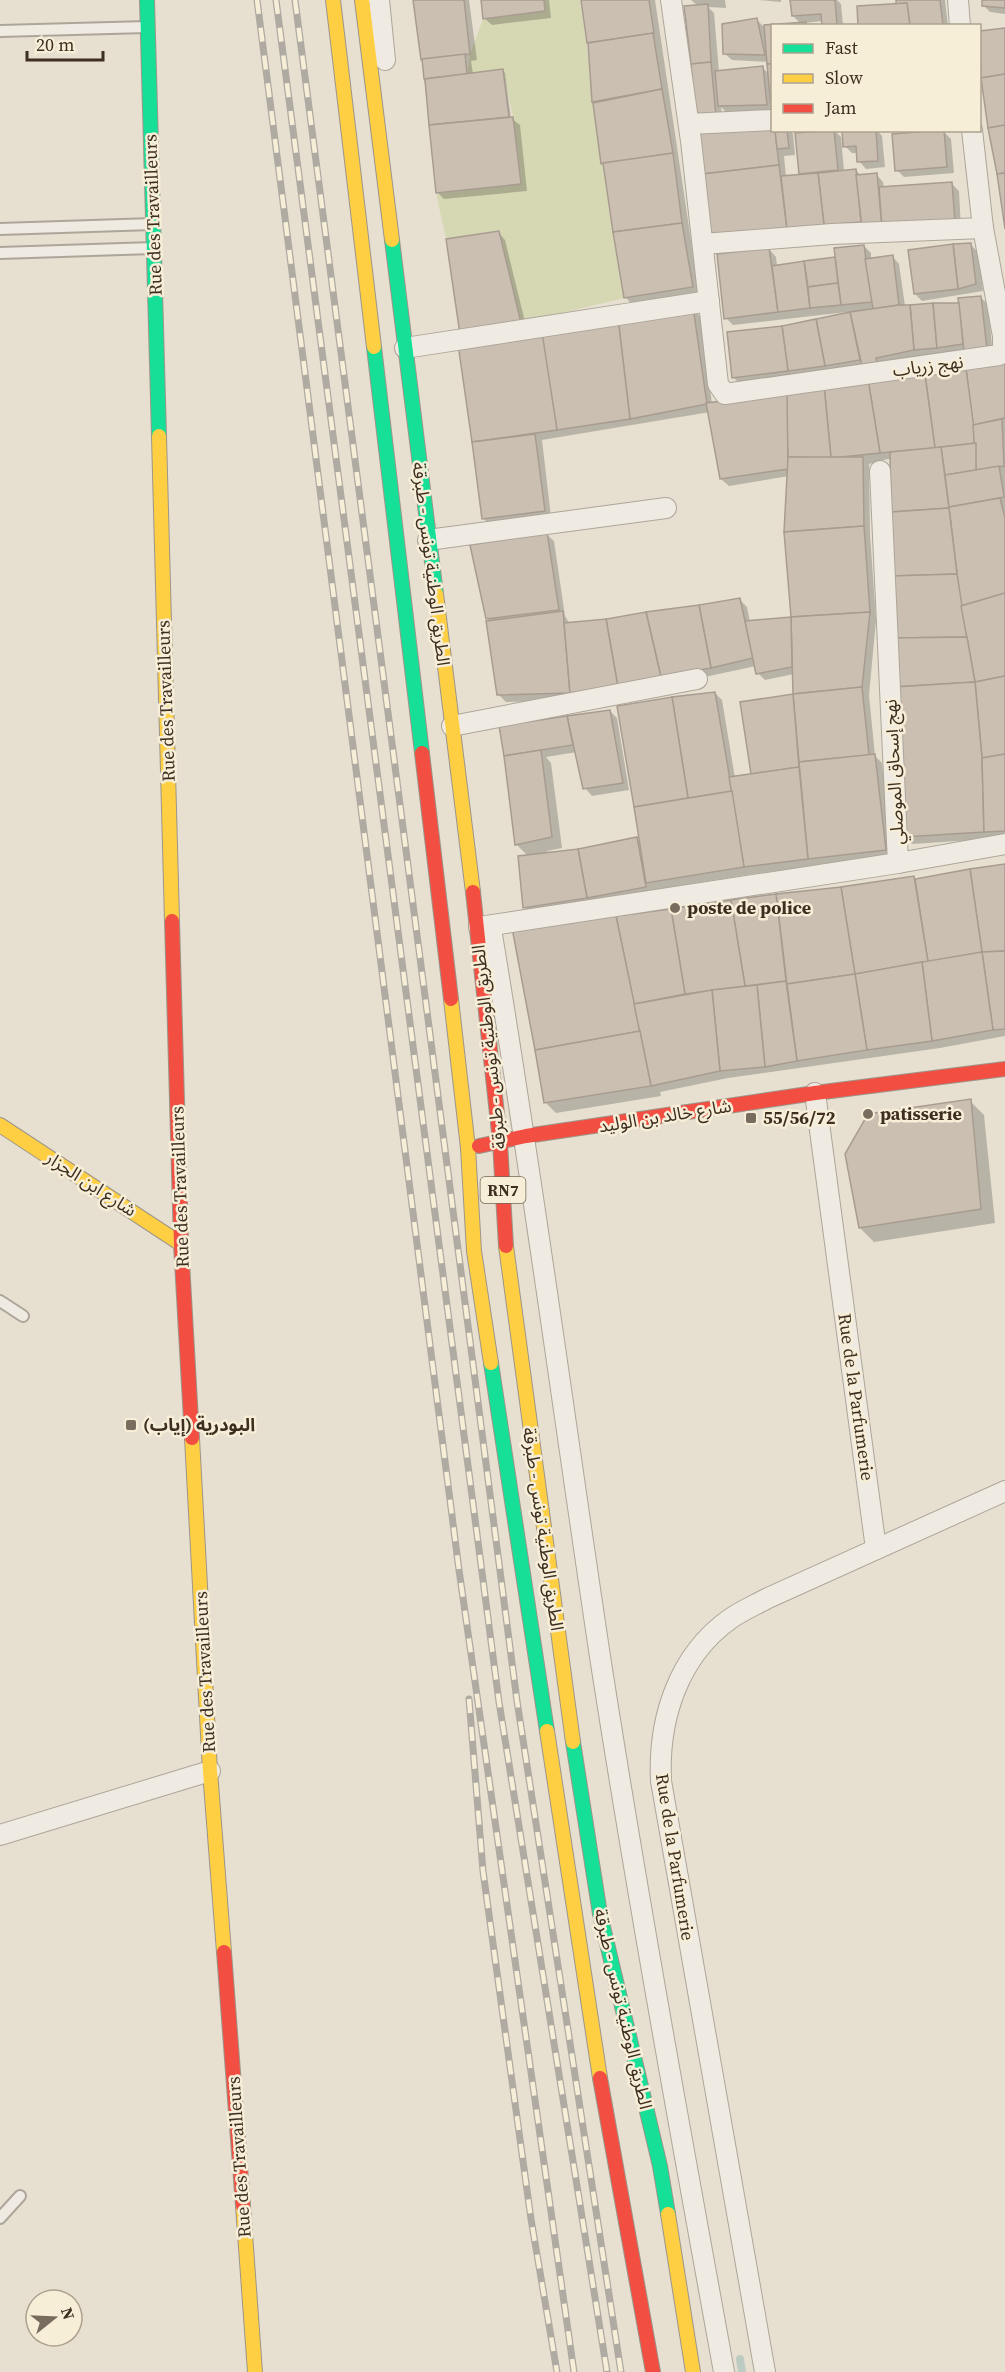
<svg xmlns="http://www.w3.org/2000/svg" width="1005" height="2372" font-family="'Source Serif 4','Noto Sans Arabic',serif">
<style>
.green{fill:#d6d7b3}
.shadow{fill:#0003}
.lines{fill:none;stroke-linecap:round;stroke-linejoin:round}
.stream{stroke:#bcccc2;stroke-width:8}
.building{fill:#cbbfb2;stroke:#a89c90;stroke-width:1.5}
.lane-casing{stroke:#ada599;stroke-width:14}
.street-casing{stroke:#ada599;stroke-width:22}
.fast-casing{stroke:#9c958a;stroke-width:16}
.slow-casing{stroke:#9c958a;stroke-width:16}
.jam-casing{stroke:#9c958a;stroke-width:16}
.lane{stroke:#efebe3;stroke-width:10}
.street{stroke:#efebe3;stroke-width:20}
.fast{stroke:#16e098;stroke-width:14}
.slow{stroke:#ffcf43;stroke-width:14}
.jam{stroke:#f24e42;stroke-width:14}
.rail-casing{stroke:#afaaa2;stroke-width:7}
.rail{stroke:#f7eed8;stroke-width:4.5;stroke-dasharray:14;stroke-linecap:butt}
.poi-dot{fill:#786c5e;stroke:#f7eed8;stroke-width:2}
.labels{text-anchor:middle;stroke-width:5;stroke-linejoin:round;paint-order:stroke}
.shield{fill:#f7eed8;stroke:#756857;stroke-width:1.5}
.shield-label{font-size:16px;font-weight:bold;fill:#3d2e20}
.street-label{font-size:18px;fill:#3d2e20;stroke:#f7eed8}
.poi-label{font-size:18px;font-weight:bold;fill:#3d2e20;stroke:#f7eed8;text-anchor:start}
</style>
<rect width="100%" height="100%" fill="#e7e0d1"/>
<polygon class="green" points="544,0 580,0 624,298 521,323 499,231 446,239 436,193 521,184 513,117 503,69 467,74 470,54 483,19 545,11"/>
<g class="shadow">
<polygon points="415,0 469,0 477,60 471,61 473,74 502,70 505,73 511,118 520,125 527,191 444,199 437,192"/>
<polygon points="482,0 549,0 551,18 492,25 484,18"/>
<polygon points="583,0 655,0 699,294 632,304 625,297 593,102 590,43"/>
<polygon points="691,0 725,0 726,8 708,7 714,13 719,72 763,68 770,75 769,62 732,60 724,53 756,19 764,27 772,26 772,112 727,113 721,107 723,123 696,117 685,7 698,6"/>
<polygon points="758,0 781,0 781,2"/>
<polygon points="792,0 837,0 841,4 843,26 823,26 823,21 804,23 807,26 779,26 801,24 793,16"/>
<polygon points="897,0 945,0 948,26 859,26 898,6"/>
<polygon points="984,0 1005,0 1005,14 990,12 983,5"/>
<polygon points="1005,29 1005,223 980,52 980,33"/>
<polygon points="772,128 772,130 789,130 793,134 795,155 784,156 786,177 800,176 796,134 834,130 841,137 844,171 856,170 861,176 876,174 883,182 884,188 952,184 959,191 961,229 719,244"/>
<polygon points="858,130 877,130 882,136 885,167 866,169 859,161 858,153 852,153 845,146"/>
<polygon points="944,132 951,139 954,173 904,177 897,170"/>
<polygon points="498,232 505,240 527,330 469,340"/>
<polygon points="971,245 978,252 983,291 922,301 915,294"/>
<polygon points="864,246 871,253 871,259 892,256 899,264 905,306 960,304 980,297 988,304 993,356 741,385 734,378 782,327 857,313 856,311 733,325 726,318 769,249 776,257 777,266 836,258"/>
<polygon points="693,309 700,316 712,404 1005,364 1005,838 912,844 904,836 891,459 888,459 869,464 870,534 876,620 869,695 875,756 882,763 892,857 752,874 652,890 653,894 536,919 525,908 528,856 517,845 501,727 610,711 617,718 629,790 592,796 585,788 577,752 546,757 551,763 562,848 547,851 548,854 637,839 641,843 619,707 715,693 722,700 735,778 752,775 741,704 795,695 794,674 765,680 758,673 756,666 625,694 580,700 506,702 498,694 491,622 488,619 546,534 554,541 565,616 570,624 740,600 747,607 750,622 793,619 789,476 729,486 721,479 710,412 542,440 551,517 490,525 483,518 459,345"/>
<polygon points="1005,867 1005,1036 940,1048 728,1078 660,1092 661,1096 556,1113 545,1102 616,917"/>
<polygon points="970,1101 984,1115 995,1223 874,1242 860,1228"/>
</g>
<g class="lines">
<polyline class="stream" points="740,2359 742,2372"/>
</g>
<g class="building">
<polygon points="413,0 464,0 470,54 421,60"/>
<polygon points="481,0 544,0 545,11 483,19"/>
<polygon points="581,0 649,0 654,33 587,43"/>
<polygon points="790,0 835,0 837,26 822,26 821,14 792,16"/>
<polygon points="896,0 940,0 943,26 910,26 907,3 896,4"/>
<polygon points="982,0 1005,0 1005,8 982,6"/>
<polygon points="907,3 910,26 858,26 857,6"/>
<polygon points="708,4 711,62 691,64 684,6"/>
<polygon points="757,18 765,55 723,54 722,24"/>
<polygon points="806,22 806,26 772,26 772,64 767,64 764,25"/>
<polygon points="1005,28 1005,74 981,78 980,31"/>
<polygon points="653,33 662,89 592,102 588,43"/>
<polygon points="465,54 467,74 424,79 422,59"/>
<polygon points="711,62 716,117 695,118 691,64"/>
<polygon points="767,64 772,64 772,108 771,108"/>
<polygon points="763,66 767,105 718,106 715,71"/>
<polygon points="503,69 509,117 429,125 425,79"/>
<polygon points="1005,74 1005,125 988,128 981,78"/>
<polygon points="662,89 673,153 601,164 593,103"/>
<polygon points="513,117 521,184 436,193 429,125"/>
<polygon points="1005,125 1005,173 997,174 988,128"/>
<polygon points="772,127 772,130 775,130 779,165 703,174 699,133"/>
<polygon points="775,130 787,130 789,148 777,149"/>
<polygon points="834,130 838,170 799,174 795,133"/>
<polygon points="842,130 876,130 878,161 857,162 856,146 843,147"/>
<polygon points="944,130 947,167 895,171 892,134"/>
<polygon points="673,153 682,223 613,232 603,163"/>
<polygon points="779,165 787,229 711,237 703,174"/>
<polygon points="856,169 861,222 824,225 818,173"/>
<polygon points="818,173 824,225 787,229 781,176"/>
<polygon points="877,173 882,227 862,228 856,175"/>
<polygon points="1005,173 1005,229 997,174"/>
<polygon points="952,182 955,222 882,227 879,187"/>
<polygon points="682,223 693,287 624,298 613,232"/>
<polygon points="499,231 521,323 460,334 446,239"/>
<polygon points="971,243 976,284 958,289 953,244"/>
<polygon points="953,244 958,289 914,294 908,250"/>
<polygon points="864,245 872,302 841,305 834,248"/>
<polygon points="769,248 778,312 724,319 717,254"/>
<polygon points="893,255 899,305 873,309 865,259"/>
<polygon points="835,257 838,283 808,287 804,261"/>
<polygon points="804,261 810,308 778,312 772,266"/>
<polygon points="838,283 841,305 810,308 808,287"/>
<polygon points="981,296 987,349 964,351 958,298"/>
<polygon points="933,303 937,348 914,350 910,305"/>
<polygon points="933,303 959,303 963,344 937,348"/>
<polygon points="899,305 910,305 914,350 876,358 877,365 862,366 850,312"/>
<polygon points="693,307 707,404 630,419 618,319"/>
<polygon points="850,312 860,360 825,366 816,319"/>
<polygon points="618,318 630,419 557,430 541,332"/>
<polygon points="816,319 825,366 788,371 782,326"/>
<polygon points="782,326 788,371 732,378 727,332"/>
<polygon points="542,332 557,430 472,442 458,344"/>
<polygon points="1005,363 1005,418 973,425 966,369"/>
<polygon points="966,369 976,443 935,448 925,375"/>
<polygon points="925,375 935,448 880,453 868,379"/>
<polygon points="868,379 880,453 831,458 824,385"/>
<polygon points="824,385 831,458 788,457 785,392"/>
<polygon points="787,393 788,469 720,479 706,403"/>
<polygon points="1002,419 1004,466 976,470 973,425"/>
<polygon points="535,434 545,511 482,519 472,442"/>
<polygon points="976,443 976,470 945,475 941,447"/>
<polygon points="941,447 949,508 891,512 890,452"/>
<polygon points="788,457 863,457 864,526 784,532"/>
<polygon points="999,466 1004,497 949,507 945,475"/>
<polygon points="1000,498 1005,518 1005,593 961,606 949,507"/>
<polygon points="949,508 957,574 891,576 891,512"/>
<polygon points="864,526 870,612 791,617 784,532"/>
<polygon points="547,532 559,610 486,619 470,545"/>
<polygon points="957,574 967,637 893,638 891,576"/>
<polygon points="1005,593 1005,676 975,682 961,606"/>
<polygon points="740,598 753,658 711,668 699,605"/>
<polygon points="699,605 711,668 661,677 646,612"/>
<polygon points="563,611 570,693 497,695 486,621"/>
<polygon points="646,612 661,677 618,687 606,619"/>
<polygon points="870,612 862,687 793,694 791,617"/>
<polygon points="791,617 792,667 756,674 745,621"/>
<polygon points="606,619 618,687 570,693 564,623"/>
<polygon points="967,637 975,682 894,687 893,638"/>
<polygon points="1005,676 1005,754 982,758 975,682"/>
<polygon points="975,682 982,758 984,832 903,837 894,687"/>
<polygon points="862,687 869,755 799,762 793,694"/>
<polygon points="715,692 732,791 688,798 672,697"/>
<polygon points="793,694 799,767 751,774 740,702"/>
<polygon points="672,697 688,798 634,807 617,706"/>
<polygon points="610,710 623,783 583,789 567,716"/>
<polygon points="567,716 573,745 504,756 499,726"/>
<polygon points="541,750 552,837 515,845 504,756"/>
<polygon points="875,754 886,850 808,859 799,762"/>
<polygon points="1005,754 1005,831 984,832 982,758"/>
<polygon points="799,767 808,859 744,867 729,777"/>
<polygon points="732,791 744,867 646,883 634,807"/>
<polygon points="637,837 646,887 587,898 578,849"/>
<polygon points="578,849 587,898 523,908 518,856"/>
<polygon points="1005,864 1005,951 982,952 970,869"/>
<polygon points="970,869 982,952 928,962 915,879"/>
<polygon points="914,876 928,962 855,974 841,887"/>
<polygon points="841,887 855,974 787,984 776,894"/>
<polygon points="776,894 786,981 745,986 731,900"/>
<polygon points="731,900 745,986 685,994 671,909"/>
<polygon points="671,909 685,994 634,1004 616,916"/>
<polygon points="616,916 640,1031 535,1050 512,928"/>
<polygon points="1005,951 1005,1029 993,1030 982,952"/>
<polygon points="982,952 993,1030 932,1041 922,962"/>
<polygon points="922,962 932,1041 867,1050 855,974"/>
<polygon points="855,974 867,1050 797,1061 787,984"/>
<polygon points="786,981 797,1061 765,1067 757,985"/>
<polygon points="757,985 765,1067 720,1071 712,990"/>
<polygon points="712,990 720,1071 651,1086 634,1004"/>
<polygon points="640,1031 651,1086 544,1103 535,1050"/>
<polygon points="971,1099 981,1209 859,1228 845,1154 868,1114"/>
</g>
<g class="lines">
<defs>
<g id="lane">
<polyline points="0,31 147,27"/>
<polyline points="0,229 153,224"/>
<polyline points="0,253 153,248"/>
<polyline points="0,1301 23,1316"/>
<polyline points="0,2218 20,2196"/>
</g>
<g id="street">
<polyline points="379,0 385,60"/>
<polyline points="671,0 691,141 718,384 725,394 999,355 1003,350 1003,336 983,228 972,130"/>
<polyline points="958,0 960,26"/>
<polyline points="689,124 772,120"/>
<polyline points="703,244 832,234 983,228"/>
<polyline points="405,348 709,301"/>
<polyline points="428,540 666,508"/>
<polyline points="452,726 697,679"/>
<polyline points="898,863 1005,844"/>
<polyline points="479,927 898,863 880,471"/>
<path d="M491,929c41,244 73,489 110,734 37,237 80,473 123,709"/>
<polyline points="815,1093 876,1549"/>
<polyline points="0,1835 210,1771"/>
<path d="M765,2372l-104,-591c-3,-62 17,-125 69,-162 11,-8 25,-14 36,-20l239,-108"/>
</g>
<g id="fast">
<polyline points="147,0 159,436"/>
<polyline points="392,240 436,594"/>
<polyline points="374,347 422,753"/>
<polyline points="491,1363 547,1731"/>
<polyline points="573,1742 600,1914 660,2166 668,2214"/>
</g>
<g id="slow">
<polyline points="333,0 374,347"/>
<polyline points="362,0 392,240"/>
<polyline points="159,436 172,921"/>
<polyline points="436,594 473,892"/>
<polyline points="451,999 468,1148 474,1251 491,1363"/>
<polyline points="0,1125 181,1244"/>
<polyline points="506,1246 573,1742"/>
<polyline points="192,1438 210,1771 224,1952"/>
<polyline points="547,1731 600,2078"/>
<polyline points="243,2206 255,2372"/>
<polyline points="668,2214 693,2372"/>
</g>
<g id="jam">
<polyline points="422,753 451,999"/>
<polyline points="473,892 500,1142 506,1246"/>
<polyline points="172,921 181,1244 192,1438"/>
<polyline points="479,1146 526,1136 815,1093 1005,1069"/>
<polyline points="224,1952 243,2206"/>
<polyline points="600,2078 653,2372"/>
</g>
</defs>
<use href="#lane" class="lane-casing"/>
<use href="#street" class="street-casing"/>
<use href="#fast" class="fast-casing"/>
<use href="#slow" class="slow-casing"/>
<use href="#jam" class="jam-casing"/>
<use href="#lane" class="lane"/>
<use href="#street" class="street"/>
<use href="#fast" class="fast"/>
<use href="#slow" class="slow"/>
<use href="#jam" class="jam"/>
<defs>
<g id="rail">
<polyline points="257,0 459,1570 574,2372"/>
<polyline points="276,0 499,1702 607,2372"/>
<polyline points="295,0 517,1701 621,2372"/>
<polyline points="469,1699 483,1871 531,2219 557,2372"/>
</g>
</defs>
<use href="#rail" class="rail-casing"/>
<use href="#rail" class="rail"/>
</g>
<g class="poi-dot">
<circle cx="675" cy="908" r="6"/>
<circle cx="868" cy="1114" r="6"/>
<rect x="745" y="1112" width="12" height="12" rx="3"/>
<rect x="125" y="1419" width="12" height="12" rx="3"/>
</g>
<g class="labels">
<rect class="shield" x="480.5" y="1177" width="45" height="26" rx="4.5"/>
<g class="shield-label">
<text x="503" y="1196">RN7</text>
</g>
<g class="street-label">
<text transform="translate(153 215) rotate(-92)" y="6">Rue des Travailleurs</text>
<text transform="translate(928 366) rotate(-7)" y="6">نهج زرياب</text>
<text transform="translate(431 564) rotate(83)" y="6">الطريق الوطنية تونس - طبرقة</text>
<text transform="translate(166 701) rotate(-92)" y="6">Rue des Travailleurs</text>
<text transform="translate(894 772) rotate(-93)" y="6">نهج إسحاق الموصلي</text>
<text transform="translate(489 1047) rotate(-96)" y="6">الطريق الوطنية تونس - طبرقة</text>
<text transform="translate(665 1116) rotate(-9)" y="6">شارع خالد بن الوليد</text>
<text transform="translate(91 1184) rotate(33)" y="6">شارع ابن الجزار</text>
<text transform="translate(180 1187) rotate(-92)" y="6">Rue des Travailleurs</text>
<text transform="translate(856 1397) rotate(82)" y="6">Rue de la Parfumerie</text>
<text transform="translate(543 1529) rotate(82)" y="6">الطريق الوطنية تونس - طبرقة</text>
<text transform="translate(205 1672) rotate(-93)" y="6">Rue des Travailleurs</text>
<text transform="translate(675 1857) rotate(81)" y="6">Rue de la Parfumerie</text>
<text transform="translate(623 2009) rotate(77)" y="6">الطريق الوطنية تونس - طبرقة</text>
<text transform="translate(239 2157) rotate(-94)" y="6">Rue des Travailleurs</text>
</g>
<g class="poi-label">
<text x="687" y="914">poste de police</text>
<text x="880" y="1120">patisserie</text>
<text x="763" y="1124">55/56/72</text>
<text x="143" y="1431">البودرية (إياب)</text>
</g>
</g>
<rect x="771" y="24" width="210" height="108" fill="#f7eed8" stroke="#ada18e" stroke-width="1.5"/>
<rect x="783" y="44" width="30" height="9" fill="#16e098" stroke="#ada18e" stroke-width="1.5"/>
<text x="825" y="54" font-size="18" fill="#3d2e20">Fast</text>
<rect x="783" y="74" width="30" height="9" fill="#ffcf43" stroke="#ada18e" stroke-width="1.5"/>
<text x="825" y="84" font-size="18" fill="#3d2e20">Slow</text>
<rect x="783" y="104" width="30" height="9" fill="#f24e42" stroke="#ada18e" stroke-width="1.5"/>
<text x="825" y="114" font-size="18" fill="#3d2e20">Jam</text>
<g transform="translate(54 2318) rotate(72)"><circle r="28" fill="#f7eed8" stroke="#ada18e" stroke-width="1.5"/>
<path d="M0-4.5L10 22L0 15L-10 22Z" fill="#786c5e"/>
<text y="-9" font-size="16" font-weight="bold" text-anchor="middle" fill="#3d2e20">N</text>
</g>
<path d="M27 51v9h76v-9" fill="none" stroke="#3d2e20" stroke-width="3"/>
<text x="36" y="51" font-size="18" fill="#3d2e20" stroke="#f7eed8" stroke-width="4.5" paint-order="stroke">20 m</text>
</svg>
